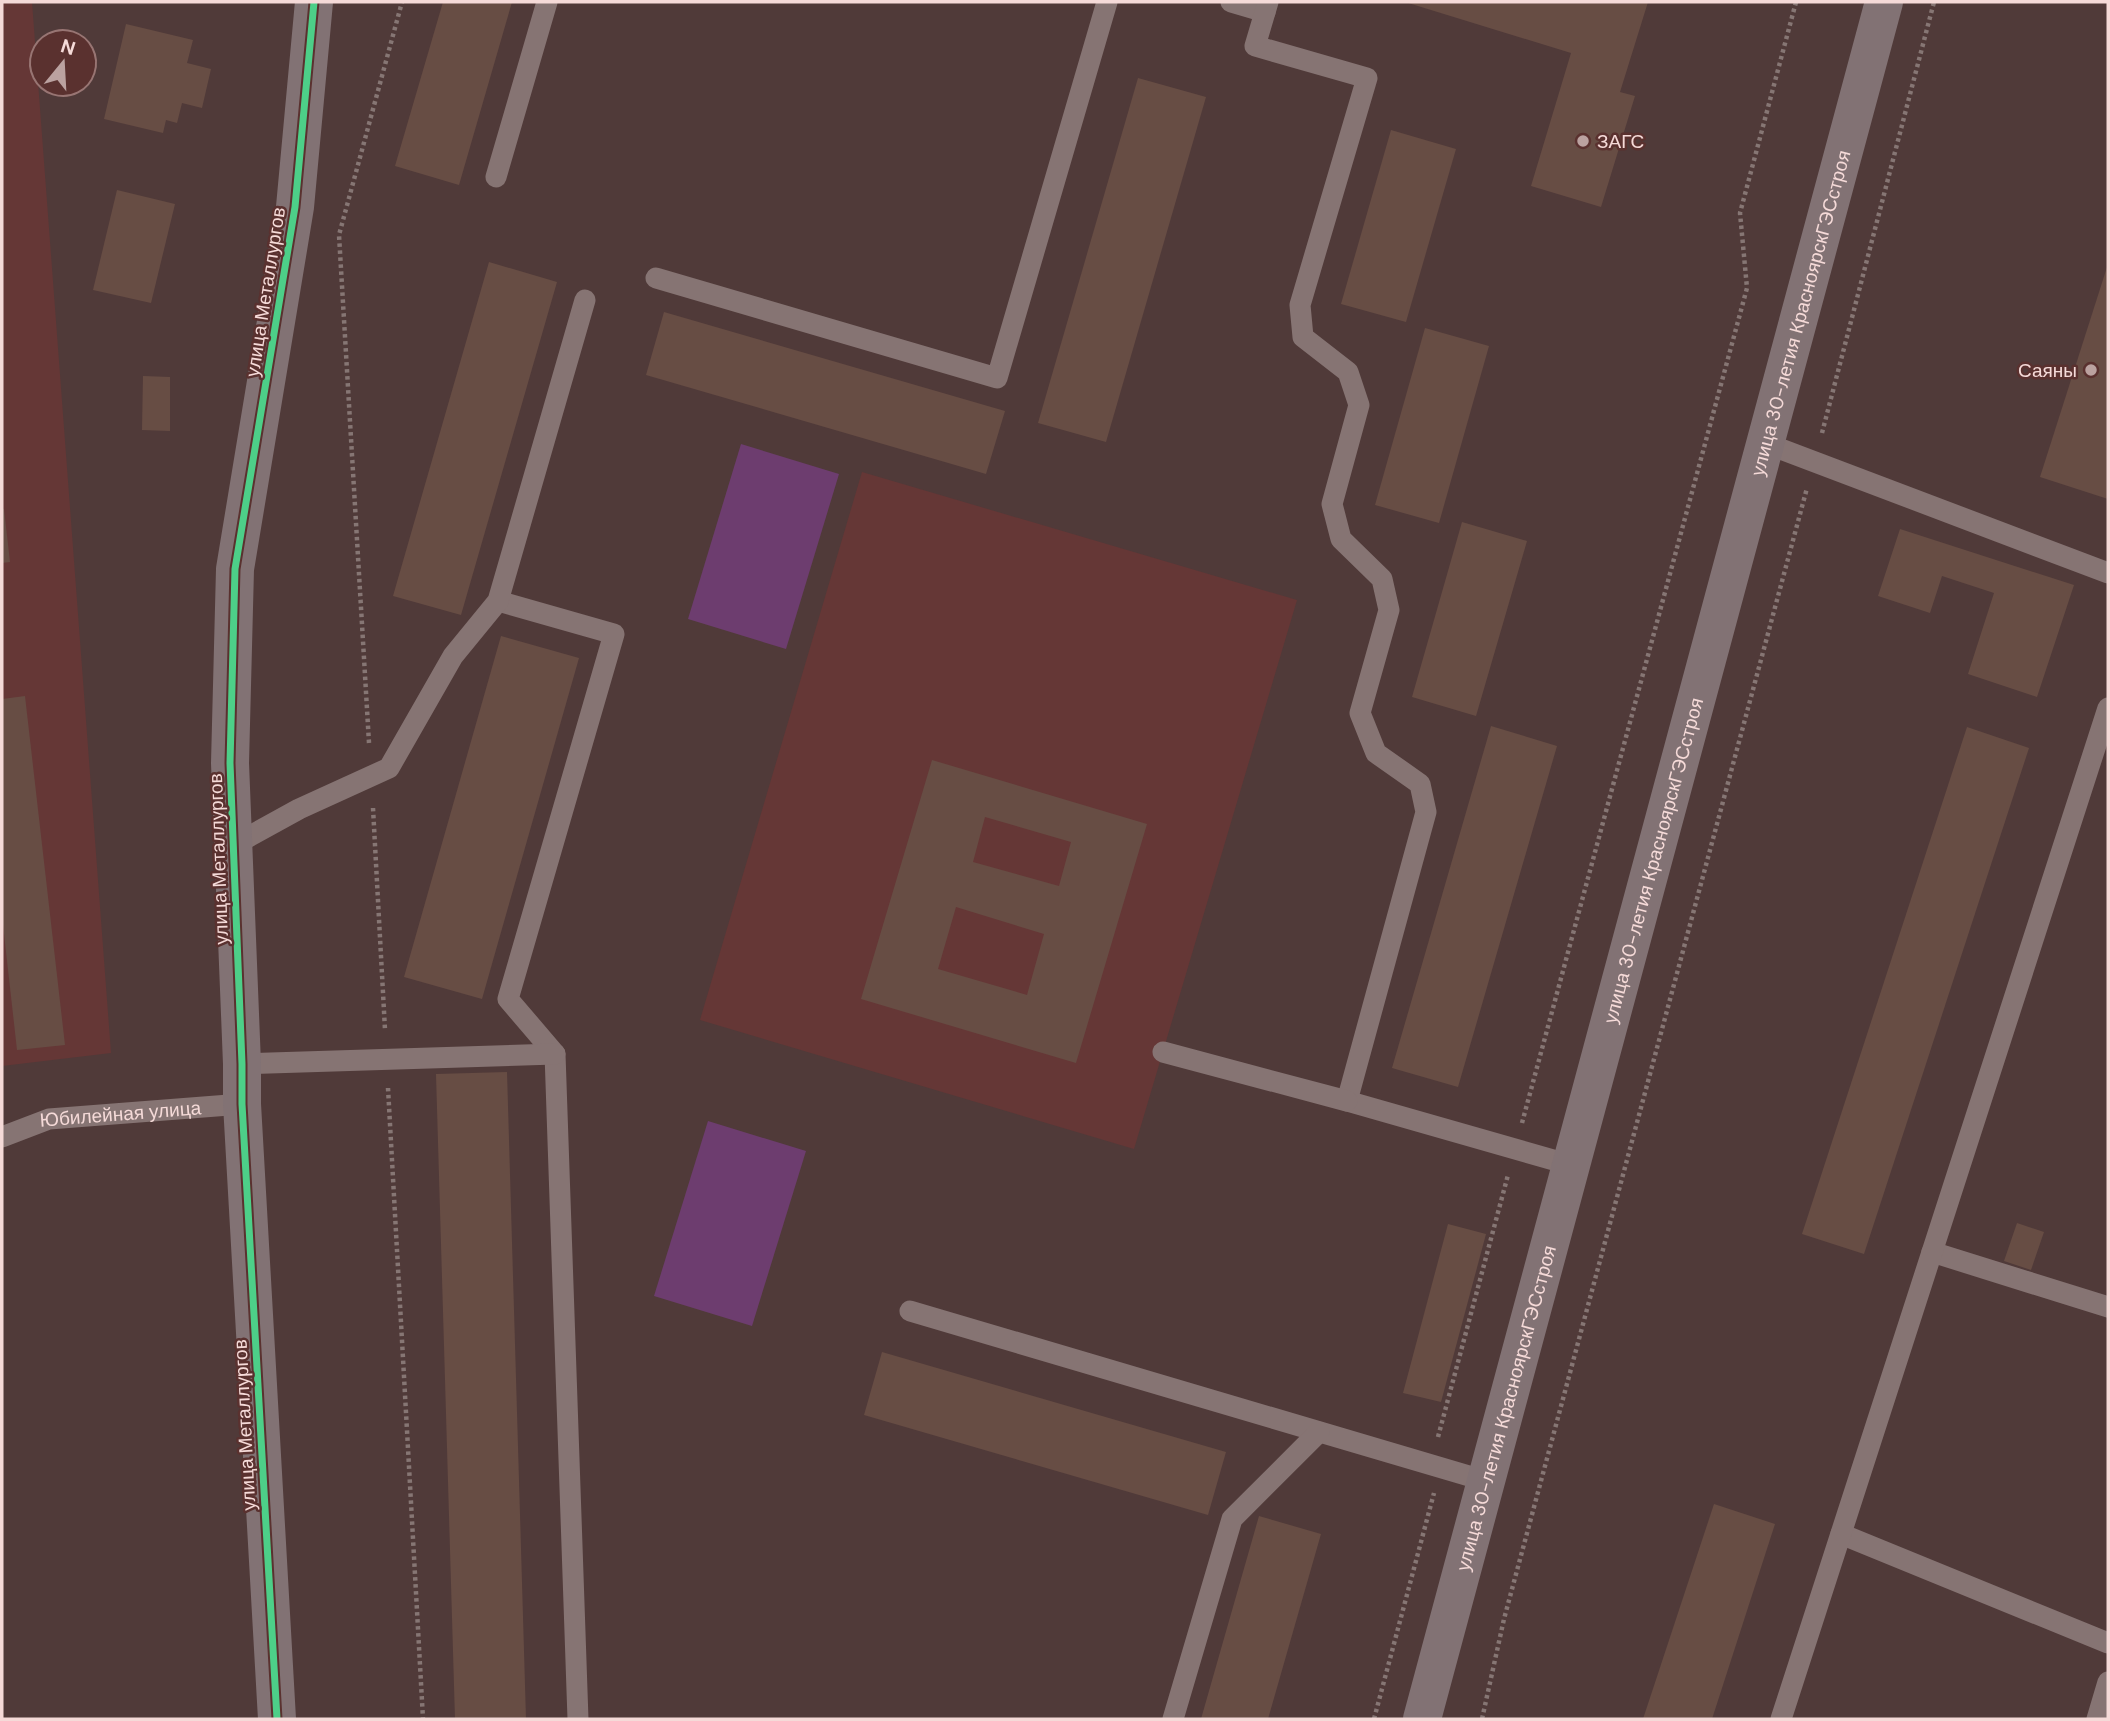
<svg xmlns="http://www.w3.org/2000/svg" width="2110" height="1721" font-family="'DM Sans',sans-serif">
<style>
.built{fill:#653736}
.green{fill:#6d3d6f}
.building{fill:#674d44;fill-rule:evenodd}
.lines{fill:none;stroke-linecap:round;stroke-linejoin:round}
.path{stroke:#867674;stroke-width:4.5;stroke-dasharray:3.5 3.5;stroke-linecap:butt}
.lane{stroke:#867473;stroke-width:21}
.secondary{stroke:#827274;stroke-width:38}
.cycleway-casing{stroke:#5a312f;stroke-width:11}
.cycleway{stroke:#4dcf88;stroke-width:7}
.poi-dot{fill:#bba2a0;stroke:#5a312f;stroke-width:2.5}
.labels{text-anchor:middle;stroke-width:5;stroke-linejoin:round;paint-order:stroke}
.poi-label{font-size:19px;fill:#f5dad8;stroke:#5a312f;text-anchor:start}
.street-label{font-size:19px;fill:#f5dad8;stroke:#5a312f}
</style>
<rect width="100%" height="100%" fill="#503a39"/>
<g class="built">
<polygon points="2,2 32,2 111,1053 2,1066"/>
<polygon points="862,472 1297,600 1134,1149 700,1020"/>
</g>
<g class="green">
<polygon points="741,444 839,474 786,649 688,619"/>
<polygon points="708,1121 806,1151 752,1326 654,1296"/>
</g>
<g class="building">
<polygon points="443,2 512,2 459,185 395,166"/>
<polygon points="1405,2 1648,2 1620,92 1635,96 1601,207 1531,186 1571,53"/>
<polygon points="126,24 193,40 187,63 211,69 202,108 182,103 177,123 166,120 163,133 104,119"/>
<polygon points="1138,78 1206,97 1106,442 1038,423"/>
<polygon points="1391,130 1456,149 1406,322 1341,304"/>
<polygon points="117,190 175,204 151,303 93,290"/>
<polygon points="489,262 557,282 461,615 393,596"/>
<polygon points="2108,264 2108,499 2040,477"/>
<polygon points="664,312 1005,411 986,474 646,375"/>
<polygon points="1425,328 1489,346 1439,523 1375,505"/>
<polygon points="143,376 170,377 170,431 142,430"/>
<polygon points="2,509 4,509 10,562 2,563"/>
<polygon points="1462,522 1527,541 1476,716 1412,697"/>
<polygon points="1900,529 2074,585 2037,697 1968,674 1994,593 1942,576 1930,613 1878,596"/>
<polygon points="501,636 579,658 482,999 404,977"/>
<polygon points="25,696 65,1045 17,1050 2,916 2,699"/>
<polygon points="1491,726 1557,746 1458,1087 1392,1068"/>
<polygon points="1967,727 2029,748 1864,1254 1802,1234"/>
<path d="M932,760l215,64 -71,239 -215,-64zM985,817l86,25 -12,44 -86,-24zM956,907l88,27 -17,61 -89,-26z"/>
<polygon points="507,1072 526,1719 455,1719 436,1074"/>
<polygon points="2017,1223 2044,1232 2031,1270 2004,1261"/>
<polygon points="1448,1224 1486,1234 1441,1402 1403,1393"/>
<polygon points="882,1352 1226,1452 1208,1515 864,1415"/>
<polygon points="1714,1504 1775,1524 1712,1719 1643,1719"/>
<polygon points="1259,1516 1321,1534 1268,1719 1201,1719"/>
</g>
<g class="lines">
<g class="path">
<polyline points="1822,433 1934,2"/>
<polyline points="369,743 339,235 402,2"/>
<polyline points="373,808 385,1030"/>
<polyline points="388,1088 423,1719"/>
<polyline points="1522,1123 1747,288 1740,213 1796,2"/>
<polyline points="1438,1437 1508,1175"/>
<polyline points="1374,1719 1434,1493"/>
<polyline points="1482,1719 1504,1619 1807,488"/>
</g>
<g class="lane">
<polyline points="1231,2 1265,12"/>
<polyline points="1268,2 1255,46 1367,78 1300,305 1303,337 1348,372 1359,405 1332,504 1341,539 1382,579 1389,610 1360,713 1376,753 1420,784 1426,812 1347,1101 1571,1165"/>
<polyline points="496,177 547,2"/>
<polyline points="656,278 997,378 1107,2"/>
<polyline points="1765,443 2108,573"/>
<polyline points="498,601 614,634 508,999 555,1054 578,1719"/>
<polyline points="232,846 299,809 389,768 453,656 498,601 585,300"/>
<polyline points="1163,1052 1347,1101"/>
<polyline points="242,1064 555,1054"/>
<path id="s1" d="M2,1137l47,-18 193,-15"/>
<polyline points="1932,1252 2108,1307"/>
<polyline points="910,1311 1486,1481"/>
<polyline points="1841,1534 2108,1643"/>
<polyline points="1173,1719 1232,1519 1319,1432"/>
<polyline points="1781,1719 2108,708"/>
<polyline points="2097,1719 2108,1682"/>
</g>
<g class="secondary">
<polyline points="277,1719 242,1104 242,1064 230,763 235,569 295,207 314,2"/>
<path id="s2" d="M1422,1719l462,-1717"/>
</g>
<defs>
<polyline id="cycleway" points="277,1719 242,1104 242,1064 230,763 235,569 295,207 314,2"/>
</defs>
<use href="#cycleway" class="cycleway-casing"/>
<use href="#cycleway" class="cycleway"/>
</g>
<g class="poi-dot">
<circle cx="1583" cy="141" r="7"/>
<circle cx="2091" cy="370" r="7"/>
</g>
<g class="labels">
<g class="poi-label">
<text x="1597" y="148">ЗАГС</text>
<text x="2077" y="377" text-anchor="end">Саяны</text>
</g>
<g class="street-label">
<text transform="translate(265 292) rotate(-81)" y="7">улица Металлургов</text>
<text dy="7" stroke="none"><textPath href="#s2" startOffset="1456">улица 30-летия КрасноярскГЭСстроя</textPath></text>
<text transform="translate(218 859) rotate(-92)" y="7">улица Металлургов</text>
<text dy="7" stroke="none"><textPath href="#s2" startOffset="889">улица 30-летия КрасноярскГЭСстроя</textPath></text>
<text dy="7" stroke="none"><textPath href="#s1" startOffset="122">Юбилейная улица</textPath></text>
<text dy="7" stroke="none"><textPath href="#s2" startOffset="322">улица 30-летия КрасноярскГЭСстроя</textPath></text>
<text transform="translate(244 1425) rotate(-93)" y="7">улица Металлургов</text>
</g>
</g>
<rect width="2110" height="1721" fill="none" stroke="#f5dad8" stroke-width="7"/>
<g transform="translate(63 63) rotate(18)"><circle r="33" fill="#5a312f" stroke="#987573" stroke-width="2"/>
<path d="M0-5L12 26L0 18L-12 26Z" fill="#bba2a0"/>
<text y="-10" font-size="19" font-weight="bold" text-anchor="middle" fill="#f5dad8">N</text>
</g>
</svg>
